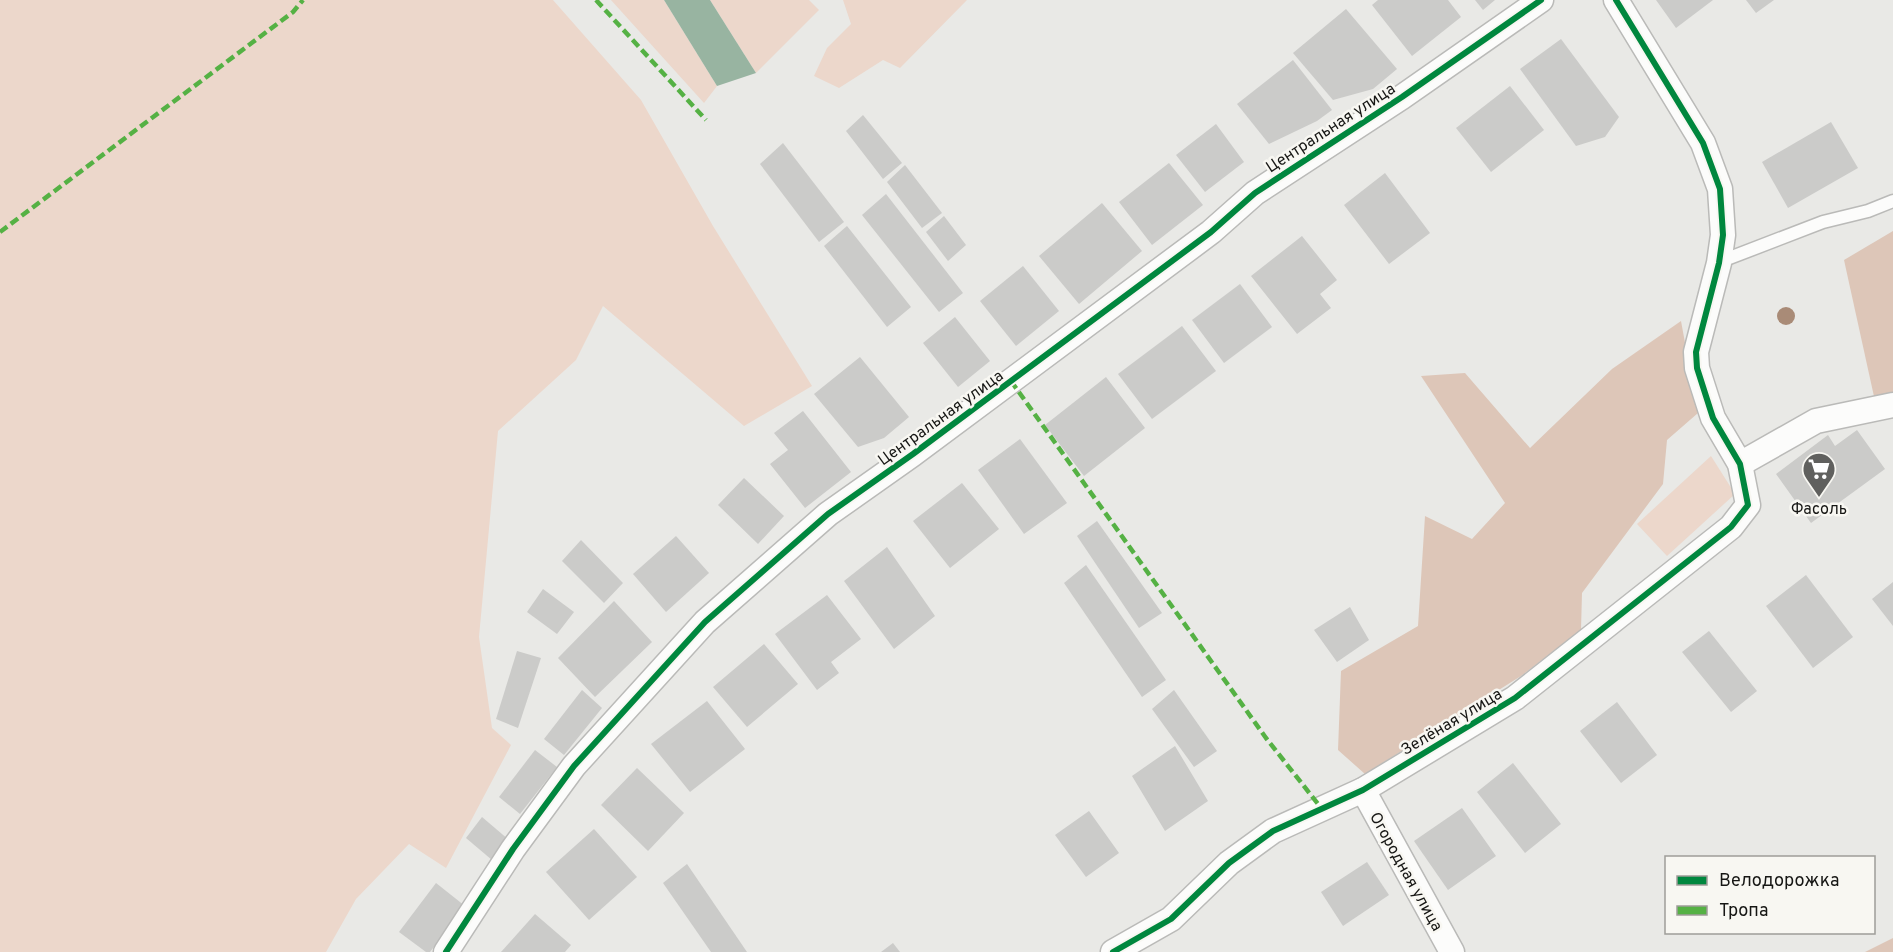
<svg xmlns="http://www.w3.org/2000/svg" width="1893" height="952" font-family="Overpass,sans-serif">
<style>
.green{fill:#ecd7cb}
.forest{fill:#ddc6b8}
.water{fill:#98b4a1}
.building{fill:#cbcbc9}
.lines{fill:none;stroke-linecap:round;stroke-linejoin:round}
.lane-casing{stroke:#babab8;stroke-width:15}
.street-casing{stroke:#babab8;stroke-width:27}
.lane{stroke:#fcfcfb;stroke-width:12}
.street{stroke:#fcfcfb;stroke-width:24}
.quiet{stroke:#55b144;stroke-width:4.5;stroke-dasharray:9 4.5;stroke-linecap:butt}
.cycleway-casing{stroke:#f8f7f2;stroke-width:10}
.cycleway{stroke:#00873e;stroke-width:6}
.tree{fill:#a98b77}
.labels{text-anchor:middle;stroke-width:5;stroke-linejoin:round;paint-order:stroke}
.street-label{font-size:16px;fill:#161614;stroke:#f8f7f2}
.poi-label{font-size:16px;fill:#161614;stroke:#f8f7f2}
</style>
<rect width="100%" height="100%" fill="#e9e9e6"/>
<g class="green">
<polygon points="0,0 553,0 641,100 713,226 812,386 744,426 603,306 576,360 498,431 479,637 492,728 511,745 446,868 409,844 356,899 326,952 0,952"/>
<polygon points="611,0 664,0 717,86 704,103"/>
<polygon points="710,0 809,0 819,10 756,73"/>
<polygon points="843,0 967,0 900,68 883,60 839,88 814,76 827,48 851,24"/>
<polygon points="1711,456 1735,494 1667,556 1637,524"/>
</g>
<g class="forest">
<polygon points="1893,231 1893,394 1875,401 1844,260"/>
<polygon points="1681,321 1698,413 1667,440 1663,484 1582,593 1581,630 1521,676 1365,774 1338,750 1341,671 1418,626 1425,516 1472,539 1505,503 1421,376 1465,373 1530,448 1612,369"/>
<polygon points="1893,938 1893,952 1865,952"/>
</g>
<polygon class="water" points="664,0 710,0 756,73 717,86"/>
<g class="building">
<polygon points="1378,0 1448,0 1461,17 1412,56 1372,5"/>
<polygon points="1475,0 1495,0 1483,10"/>
<polygon points="1656,0 1713,0 1676,28"/>
<polygon points="1746,0 1774,0 1756,13"/>
<polygon points="1346,9 1397,69 1373,89 1333,100 1293,53"/>
<polygon points="1561,39 1619,117 1605,137 1576,146 1520,69"/>
<polygon points="1293,60 1332,110 1317,121 1269,144 1237,104"/>
<polygon points="1510,86 1544,130 1491,172 1456,128"/>
<polygon points="863,115 902,163 883,179 846,131"/>
<polygon points="1831,122 1858,168 1788,208 1762,162"/>
<polygon points="1216,124 1244,162 1205,192 1176,155"/>
<polygon points="783,143 844,222 819,242 760,164"/>
<polygon points="1169,163 1203,205 1152,245 1119,202"/>
<polygon points="905,165 942,213 922,228 887,182"/>
<polygon points="1385,173 1430,233 1389,264 1344,205"/>
<polygon points="886,194 963,293 939,312 862,215"/>
<polygon points="1102,203 1142,251 1079,304 1039,256"/>
<polygon points="944,216 966,245 948,261 926,232"/>
<polygon points="847,226 911,307 887,327 824,246"/>
<polygon points="1302,236 1337,280 1320,294 1331,308 1297,334 1251,276"/>
<polygon points="1023,266 1059,311 1016,346 980,301"/>
<polygon points="1240,284 1272,327 1224,363 1192,320"/>
<polygon points="955,317 990,361 958,387 923,343"/>
<polygon points="1182,326 1216,371 1152,419 1118,374"/>
<polygon points="860,357 909,417 884,438 858,447 814,394"/>
<polygon points="1106,377 1145,428 1084,476 1045,425"/>
<polygon points="803,411 851,472 805,508 770,464 788,450 774,433"/>
<polygon points="1857,430 1885,469 1811,523 1776,474 1828,435 1835,446"/>
<polygon points="1020,439 1067,503 1024,534 978,470"/>
<polygon points="744,478 784,516 758,544 718,505"/>
<polygon points="962,483 999,529 950,568 913,521"/>
<polygon points="1097,521 1162,613 1139,628 1077,536"/>
<polygon points="676,536 709,573 666,612 633,574"/>
<polygon points="581,540 623,583 604,603 562,561"/>
<polygon points="887,547 935,616 894,649 844,581"/>
<polygon points="1086,565 1166,680 1142,697 1064,583"/>
<polygon points="1806,575 1853,637 1813,668 1766,606"/>
<polygon points="1893,582 1893,626 1872,599"/>
<polygon points="543,589 574,612 557,634 527,612"/>
<polygon points="827,595 861,639 831,662 839,673 817,690 775,634"/>
<polygon points="614,601 652,642 595,697 558,658"/>
<polygon points="1350,607 1369,640 1337,662 1314,630"/>
<polygon points="1709,631 1757,691 1731,712 1682,652"/>
<polygon points="764,644 798,684 747,727 713,687"/>
<polygon points="517,651 541,658 518,728 496,719"/>
<polygon points="582,690 602,708 564,755 544,739"/>
<polygon points="1174,690 1217,751 1194,767 1152,709"/>
<polygon points="707,701 745,749 690,792 651,744"/>
<polygon points="1617,702 1657,755 1621,783 1580,731"/>
<polygon points="1175,746 1208,801 1165,831 1132,776"/>
<polygon points="535,750 557,767 520,814 499,797"/>
<polygon points="1513,763 1561,824 1525,853 1477,792"/>
<polygon points="637,768 684,813 648,851 601,805"/>
<polygon points="1462,808 1496,856 1448,890 1414,841"/>
<polygon points="1089,811 1119,853 1086,877 1055,835"/>
<polygon points="482,817 509,840 492,860 466,838"/>
<polygon points="594,829 637,877 589,920 546,872"/>
<polygon points="1367,862 1389,895 1343,926 1321,892"/>
<polygon points="687,864 747,952 711,952 663,883"/>
<polygon points="436,883 465,906 430,952 426,952 399,932"/>
<polygon points="535,914 571,945 565,952 501,952"/>
<polygon points="893,943 900,952 881,952"/>
</g>
<g class="lines">
<defs>
<polyline id="lane" points="1719,262 1823,222 1868,211 1893,201"/>
<g id="street">
<polyline points="1740,464 1816,421 1893,405"/>
<polyline points="1363,790 1452,952"/>
<polyline points="446,952 513,849 574,766 705,622 828,514 913,454 1211,232 1255,193 1402,97 1541,0"/>
<polyline points="1113,952 1171,919 1229,863 1273,831 1363,790 1515,698 1731,527 1748,505 1740,464 1713,418 1697,368 1696,352 1719,263 1723,235 1720,189 1703,143 1616,0"/>
</g>
</defs>
<use href="#lane" class="lane-casing"/>
<use href="#street" class="street-casing"/>
<use href="#lane" class="lane"/>
<use href="#street" class="street"/>
<g class="quiet">
<polyline points="596,0 706,120"/>
<polyline points="0,232 293,12 303,0"/>
<polyline points="1011,381 1266,738 1322,809"/>
</g>
<defs>
<g id="cycleway">
<polyline points="446,952 513,849 574,766 705,622 828,514 913,454 1211,232 1255,193 1402,97 1541,0"/>
<polyline points="1113,952 1171,919 1229,863 1273,831 1363,790 1515,698 1731,527 1748,505 1740,464 1713,418 1697,368 1696,352 1719,263 1723,235 1720,189 1703,143 1616,0"/>
</g>
</defs>
<use href="#cycleway" class="cycleway-casing"/>
<use href="#cycleway" class="cycleway"/>
</g>
<circle class="tree" cx="1786" cy="316" r="9"/>
<defs>
<symbol id="supermarket-pin" viewBox="-11 -11 22 30"><path d="M0 17L-7.5 6A9.5 9.5 0 1 1 7.5 6Z" fill="#60605e" stroke="#f8f7f2"/><path d="M-6-5.5h2.5l.6 2H6L4.5 2H-2.5L-4.4-4H-6ZM-1.5 3.2a1.3 1.3 0 1 0 .1 0ZM3 3.2a1.3 1.3 0 1 0 .1 0Z" fill="#fff"/></symbol>
</defs>
<g fill-rule="evenodd">
<use href="#supermarket-pin" x="1800" y="450" width="38" height="52"/>
</g>
<g class="labels">
<g class="street-label">
<text transform="translate(1330 127) rotate(-33)" y="6">Центральная улица</text>
<text transform="translate(940 417) rotate(-36)" y="6">Центральная улица</text>
<text transform="translate(1451 721) rotate(-31)" y="6">Зелёная улица</text>
<text transform="translate(1407 871) rotate(61)" y="6">Огородная улица</text>
</g>
<g class="poi-label">
<text x="1819" y="514">Фасоль</text>
</g>
</g>
<rect x="1665" y="856" width="210" height="78" fill="#f8f7f2" stroke="#9e9d99" stroke-width="1.5"/>
<rect x="1677" y="876" width="30" height="9" fill="#00873e" stroke="#9e9d99" stroke-width="1.5"/>
<text x="1719" y="886" font-size="18" fill="#161614">Велодорожка</text>
<rect x="1677" y="906" width="30" height="9" fill="#55b144" stroke="#9e9d99" stroke-width="1.5"/>
<text x="1719" y="916" font-size="18" fill="#161614">Тропа</text>
</svg>
